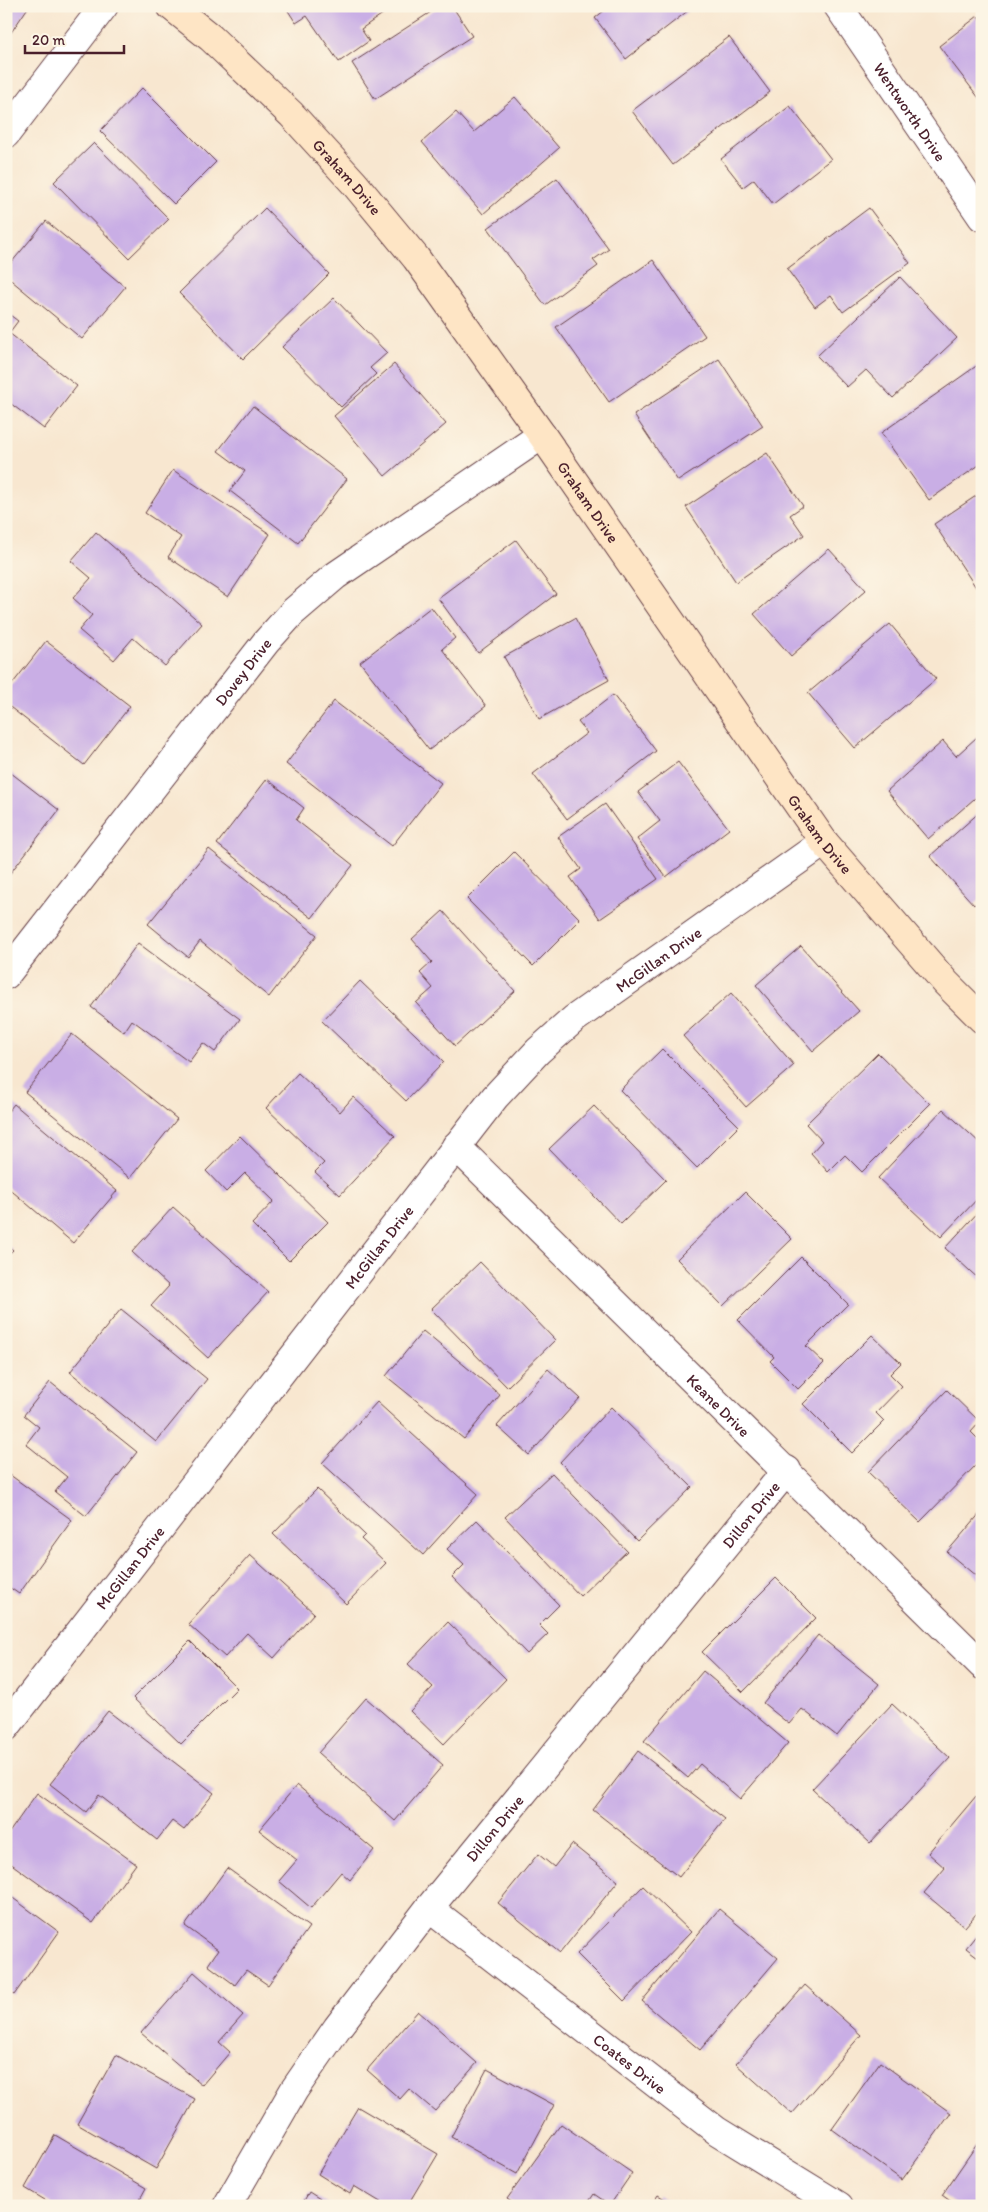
<svg xmlns="http://www.w3.org/2000/svg" width="988" height="2212" font-family="Itim,sans-serif">
<style>
.building{fill:#c9aee5}
.lines{fill:none;stroke-linecap:round;stroke-linejoin:round}
.street-casing{stroke:#643d44;stroke-width:30}
.secondary-casing{stroke:#643d44;stroke-width:30}
.street{stroke:#fff;stroke-width:28}
.secondary{stroke:#fee5c5;stroke-width:28}
.labels{text-anchor:middle;stroke-width:4.5;stroke-linejoin:round;paint-order:stroke}
.street-label{font-size:16px;fill:#4a1f2b;stroke:#fcf5e5}
</style>
<rect width="100%" height="100%" fill="#fcf5e5"/>
<filter id="ink" filterUnits="userSpaceOnUse"><feTurbulence type="fractalNoise" baseFrequency=".02" numOctaves="2"/><feDisplacementMap in="SourceGraphic" scale="10" xChannelSelector="R" yChannelSelector="G"/><feConvolveMatrix kernelMatrix="1 2 1 2 8 2 1 2 1" color-interpolation-filters="sRGB"/></filter>
<filter id="wash" filterUnits="userSpaceOnUse"><feTurbulence type="fractalNoise" baseFrequency=".0096" numOctaves="4" result="noise"/><feDisplacementMap in="SourceGraphic" scale="20" xChannelSelector="R" yChannelSelector="G"/><feGaussianBlur stdDeviation="1.12" result="paint"/><feColorMatrix in="noise" values="0 0 0 0 0 0 0 0 0 0 0 0 0 0 0 0 0 1.4 0 .05"/><feComposite in="paint" operator="in"/></filter>
<g filter="url(#wash)">
<rect width="100%" height="100%" fill="#f8e7d0"/>
<g id="blocks">
<g class="building">
<polygon points="6,6 29,6 6,40"/>
<polygon points="285,6 394,6 361,29 369,41 339,62 307,16 296,23"/>
<polygon points="440,6 452,6 472,36 375,99 352,63"/>
<polygon points="610,6 694,6 626,59 595,18"/>
<polygon points="978,16 982,22 982,102 939,46"/>
<polygon points="729,37 770,92 673,165 632,111"/>
<polygon points="142,88 216,162 174,204 100,131"/>
<polygon points="515,97 559,148 483,214 422,142 456,112 474,132"/>
<polygon points="790,106 831,159 773,204 754,179 743,187 721,159"/>
<polygon points="94,143 169,219 129,258 54,182"/>
<polygon points="557,178 609,249 593,260 598,266 545,305 488,228"/>
<polygon points="265,208 329,274 243,359 179,293"/>
<polygon points="869,208 910,263 843,312 831,295 815,307 787,269"/>
<polygon points="46,221 125,287 82,339 6,276 6,269"/>
<polygon points="653,260 705,336 609,402 556,327"/>
<polygon points="900,277 957,338 893,398 866,370 847,387 817,356"/>
<polygon points="334,298 387,353 370,368 376,374 341,407 282,347"/>
<polygon points="6,312 18,321 9,333 77,386 44,429 6,400"/>
<polygon points="719,359 763,426 678,481 634,415"/>
<polygon points="982,362 982,463 929,500 881,433"/>
<polygon points="394,364 446,424 385,476 334,416"/>
<polygon points="253,406 347,479 298,543 230,491 245,471 218,451"/>
<polygon points="767,453 803,506 790,515 804,535 736,582 686,507"/>
<polygon points="173,470 270,534 228,597 168,557 181,537 145,513"/>
<polygon points="982,492 982,590 979,592 934,524"/>
<polygon points="96,532 202,624 165,666 133,638 114,660 79,630 92,615 73,598 91,578 71,561"/>
<polygon points="516,540 556,594 478,653 438,598"/>
<polygon points="829,549 866,590 791,656 754,614"/>
<polygon points="431,607 455,638 442,649 486,706 429,750 360,662"/>
<polygon points="575,618 609,680 539,719 504,657"/>
<polygon points="890,624 936,679 855,748 808,693"/>
<polygon points="46,641 130,706 84,765 6,704 6,692"/>
<polygon points="613,695 656,751 567,819 533,774 587,733 578,722"/>
<polygon points="334,701 441,783 392,846 286,764"/>
<polygon points="977,737 982,743 982,792 928,839 887,791 943,741 956,756"/>
<polygon points="678,762 729,829 666,877 637,839 660,821 638,792"/>
<polygon points="6,769 59,810 8,876 6,875"/>
<polygon points="267,779 304,808 296,820 353,865 312,918 217,844"/>
<polygon points="605,804 658,879 600,919 570,877 581,869 558,837"/>
<polygon points="982,810 982,898 974,905 930,856"/>
<polygon points="209,849 317,935 269,997 200,941 188,957 148,924"/>
<polygon points="514,852 580,919 533,966 467,899"/>
<polygon points="443,911 515,991 455,1046 416,1003 433,988 420,973 432,962 412,939"/>
<polygon points="138,943 240,1019 215,1052 203,1043 189,1062 132,1020 124,1032 91,1007"/>
<polygon points="801,946 859,1011 813,1051 756,985"/>
<polygon points="360,981 444,1062 406,1101 322,1021"/>
<polygon points="731,993 794,1065 746,1107 683,1036"/>
<polygon points="72,1034 177,1119 130,1178 25,1092"/>
<polygon points="662,1049 739,1126 697,1168 620,1090"/>
<polygon points="878,1053 930,1104 862,1172 845,1155 828,1172 811,1153 822,1141 806,1124"/>
<polygon points="298,1073 340,1112 353,1097 395,1136 340,1195 315,1172 324,1163 266,1108"/>
<polygon points="14,1104 117,1191 73,1243 6,1186 6,1114"/>
<polygon points="594,1106 666,1180 621,1224 549,1149"/>
<polygon points="943,1109 982,1145 982,1194 941,1237 878,1178"/>
<polygon points="240,1136 328,1222 289,1261 252,1224 274,1201 245,1173 226,1192 206,1171"/>
<polygon points="745,1192 792,1239 723,1306 677,1259"/>
<polygon points="173,1207 268,1292 208,1358 151,1306 169,1286 132,1252"/>
<polygon points="982,1208 982,1282 945,1248"/>
<polygon points="6,1244 13,1250 6,1257"/>
<polygon points="801,1257 848,1304 806,1346 824,1363 798,1389 770,1361 774,1357 738,1320"/>
<polygon points="480,1262 555,1340 507,1387 431,1309"/>
<polygon points="121,1309 207,1379 156,1442 70,1372"/>
<polygon points="423,1331 500,1395 464,1439 386,1376"/>
<polygon points="872,1335 901,1363 890,1374 902,1386 876,1413 884,1421 852,1453 803,1404"/>
<polygon points="548,1369 580,1398 529,1455 497,1426"/>
<polygon points="50,1382 137,1452 86,1516 55,1492 67,1477 26,1444 39,1427 24,1415"/>
<polygon points="947,1390 980,1422 971,1432 982,1443 982,1459 920,1522 868,1472"/>
<polygon points="377,1402 478,1494 423,1555 322,1463"/>
<polygon points="611,1407 692,1487 637,1541 560,1462"/>
<polygon points="6,1472 72,1520 19,1594 6,1585"/>
<polygon points="552,1473 627,1551 580,1596 505,1517"/>
<polygon points="317,1489 365,1535 361,1539 386,1563 346,1604 273,1534"/>
<polygon points="982,1511 982,1581 947,1552"/>
<polygon points="477,1520 559,1605 539,1625 548,1634 527,1654 452,1577 464,1565 447,1549"/>
<polygon points="250,1555 314,1613 274,1658 247,1633 225,1657 188,1624"/>
<polygon points="776,1578 816,1618 743,1692 702,1652"/>
<polygon points="448,1622 506,1679 444,1744 410,1711 433,1687 408,1664"/>
<polygon points="818,1635 879,1684 837,1736 802,1709 789,1724 763,1703"/>
<polygon points="190,1641 237,1688 181,1744 133,1698"/>
<polygon points="703,1671 788,1743 740,1799 700,1764 688,1778 644,1741"/>
<polygon points="366,1698 443,1765 395,1821 318,1753"/>
<polygon points="892,1704 950,1758 870,1843 812,1789"/>
<polygon points="108,1711 214,1793 184,1830 172,1821 157,1840 99,1795 86,1812 50,1784"/>
<polygon points="638,1751 725,1819 679,1877 593,1810"/>
<polygon points="297,1785 374,1850 350,1880 341,1872 311,1908 279,1881 297,1860 259,1830"/>
<polygon points="982,1789 982,1907 965,1927 924,1893 945,1868 928,1853"/>
<polygon points="37,1793 136,1864 93,1923 6,1860 6,1837"/>
<polygon points="572,1844 618,1881 560,1953 498,1903 538,1854 554,1867"/>
<polygon points="227,1868 309,1927 268,1985 246,1970 235,1985 208,1965 218,1950 185,1926"/>
<polygon points="643,1886 691,1932 624,2001 577,1954"/>
<polygon points="6,1893 59,1932 14,1995 6,1989"/>
<polygon points="719,1909 778,1958 700,2050 642,2001"/>
<polygon points="982,1928 982,1960 966,1948"/>
<polygon points="194,1972 243,2015 219,2042 230,2052 202,2085 141,2033"/>
<polygon points="805,1985 861,2035 792,2114 736,2064"/>
<polygon points="418,2011 477,2063 435,2111 409,2089 400,2099 367,2070"/>
<polygon points="116,2055 195,2099 156,2169 77,2124"/>
<polygon points="880,2062 951,2113 902,2180 832,2129"/>
<polygon points="487,2069 554,2105 517,2174 451,2137"/>
<polygon points="358,2107 438,2154 407,2206 387,2206 354,2186 350,2194 318,2174"/>
<polygon points="561,2124 632,2173 610,2205 594,2194 586,2206 517,2206 507,2199"/>
<polygon points="55,2135 146,2188 136,2206 55,2206 25,2188"/>
<polygon points="982,2137 982,2206 957,2206 942,2195"/>
<polygon points="309,2192 331,2206 301,2206"/>
<polygon points="658,2195 676,2206 651,2206"/>
</g>
</g>
</g>
<g filter="url(#ink)">
<use href="#blocks" fill-opacity="0" stroke="#643d44" stroke-width="1"/>
<g class="lines">
<defs>
<g id="street">
<path id="s1" d="M838,6l144,211"/>
<polyline points="6,134 104,6"/>
<path id="s2" d="M6,975l260,-333 27,-30 42,-36 207,-141"/>
<path id="s3" d="M456,1146l526,519"/>
<path id="s4" d="M6,1727l489,-630 43,-46 36,-32 250,-177"/>
<path id="s5" d="M429,1908l288,223 122,75"/>
<path id="s6" d="M227,2206l67,-116 43,-62 92,-120 358,-438"/>
</g>
<g id="secondary">
<path id="s7" d="M171,6l40,32 80,76 63,69 62,75 126,177 282,407 122,141 36,36"/>
</g>
</defs>
<use href="#street" class="street-casing"/>
<use href="#secondary" class="secondary-casing"/>
<use href="#street" class="street"/>
<use href="#secondary" class="secondary"/>
</g>
</g>
<g class="labels">
<g class="street-label">
<text dy="6" stroke="none"><textPath href="#s1" startOffset="128">Wentworth Drive</textPath></text>
<text dy="6" stroke="none"><textPath href="#s7" startOffset="246">Graham Drive</textPath></text>
<text dy="6" stroke="none"><textPath href="#s7" startOffset="651">Graham Drive</textPath></text>
<text dy="6" stroke="none"><textPath href="#s2" startOffset="385">Dovey Drive</textPath></text>
<text dy="6" stroke="none"><textPath href="#s7" startOffset="1056">Graham Drive</textPath></text>
<text dy="6" stroke="none"><textPath href="#s4" startOffset="1012">McGillan Drive</textPath></text>
<text dy="6" stroke="none"><textPath href="#s4" startOffset="608">McGillan Drive</textPath></text>
<text dy="6" stroke="none"><textPath href="#s3" startOffset="369">Keane Drive</textPath></text>
<text dy="6" stroke="none"><textPath href="#s6" startOffset="869">Dillon Drive</textPath></text>
<text dy="6" stroke="none"><textPath href="#s4" startOffset="202">McGillan Drive</textPath></text>
<text dy="6" stroke="none"><textPath href="#s6" startOffset="464">Dillon Drive</textPath></text>
<text dy="6" stroke="none"><textPath href="#s5" startOffset="254">Coates Drive</textPath></text>
</g>
</g>
<rect width="988" height="2212" fill="none" stroke="#fcf5e5" stroke-width="25"/>
<path d="M25 45v8h99v-8" fill="none" stroke="#4a1f2b" stroke-width="2.5"/>
<text x="32" y="45" font-size="15" fill="#4a1f2b" stroke="#fcf5e5" stroke-width="4" paint-order="stroke">20 m</text>
</svg>
